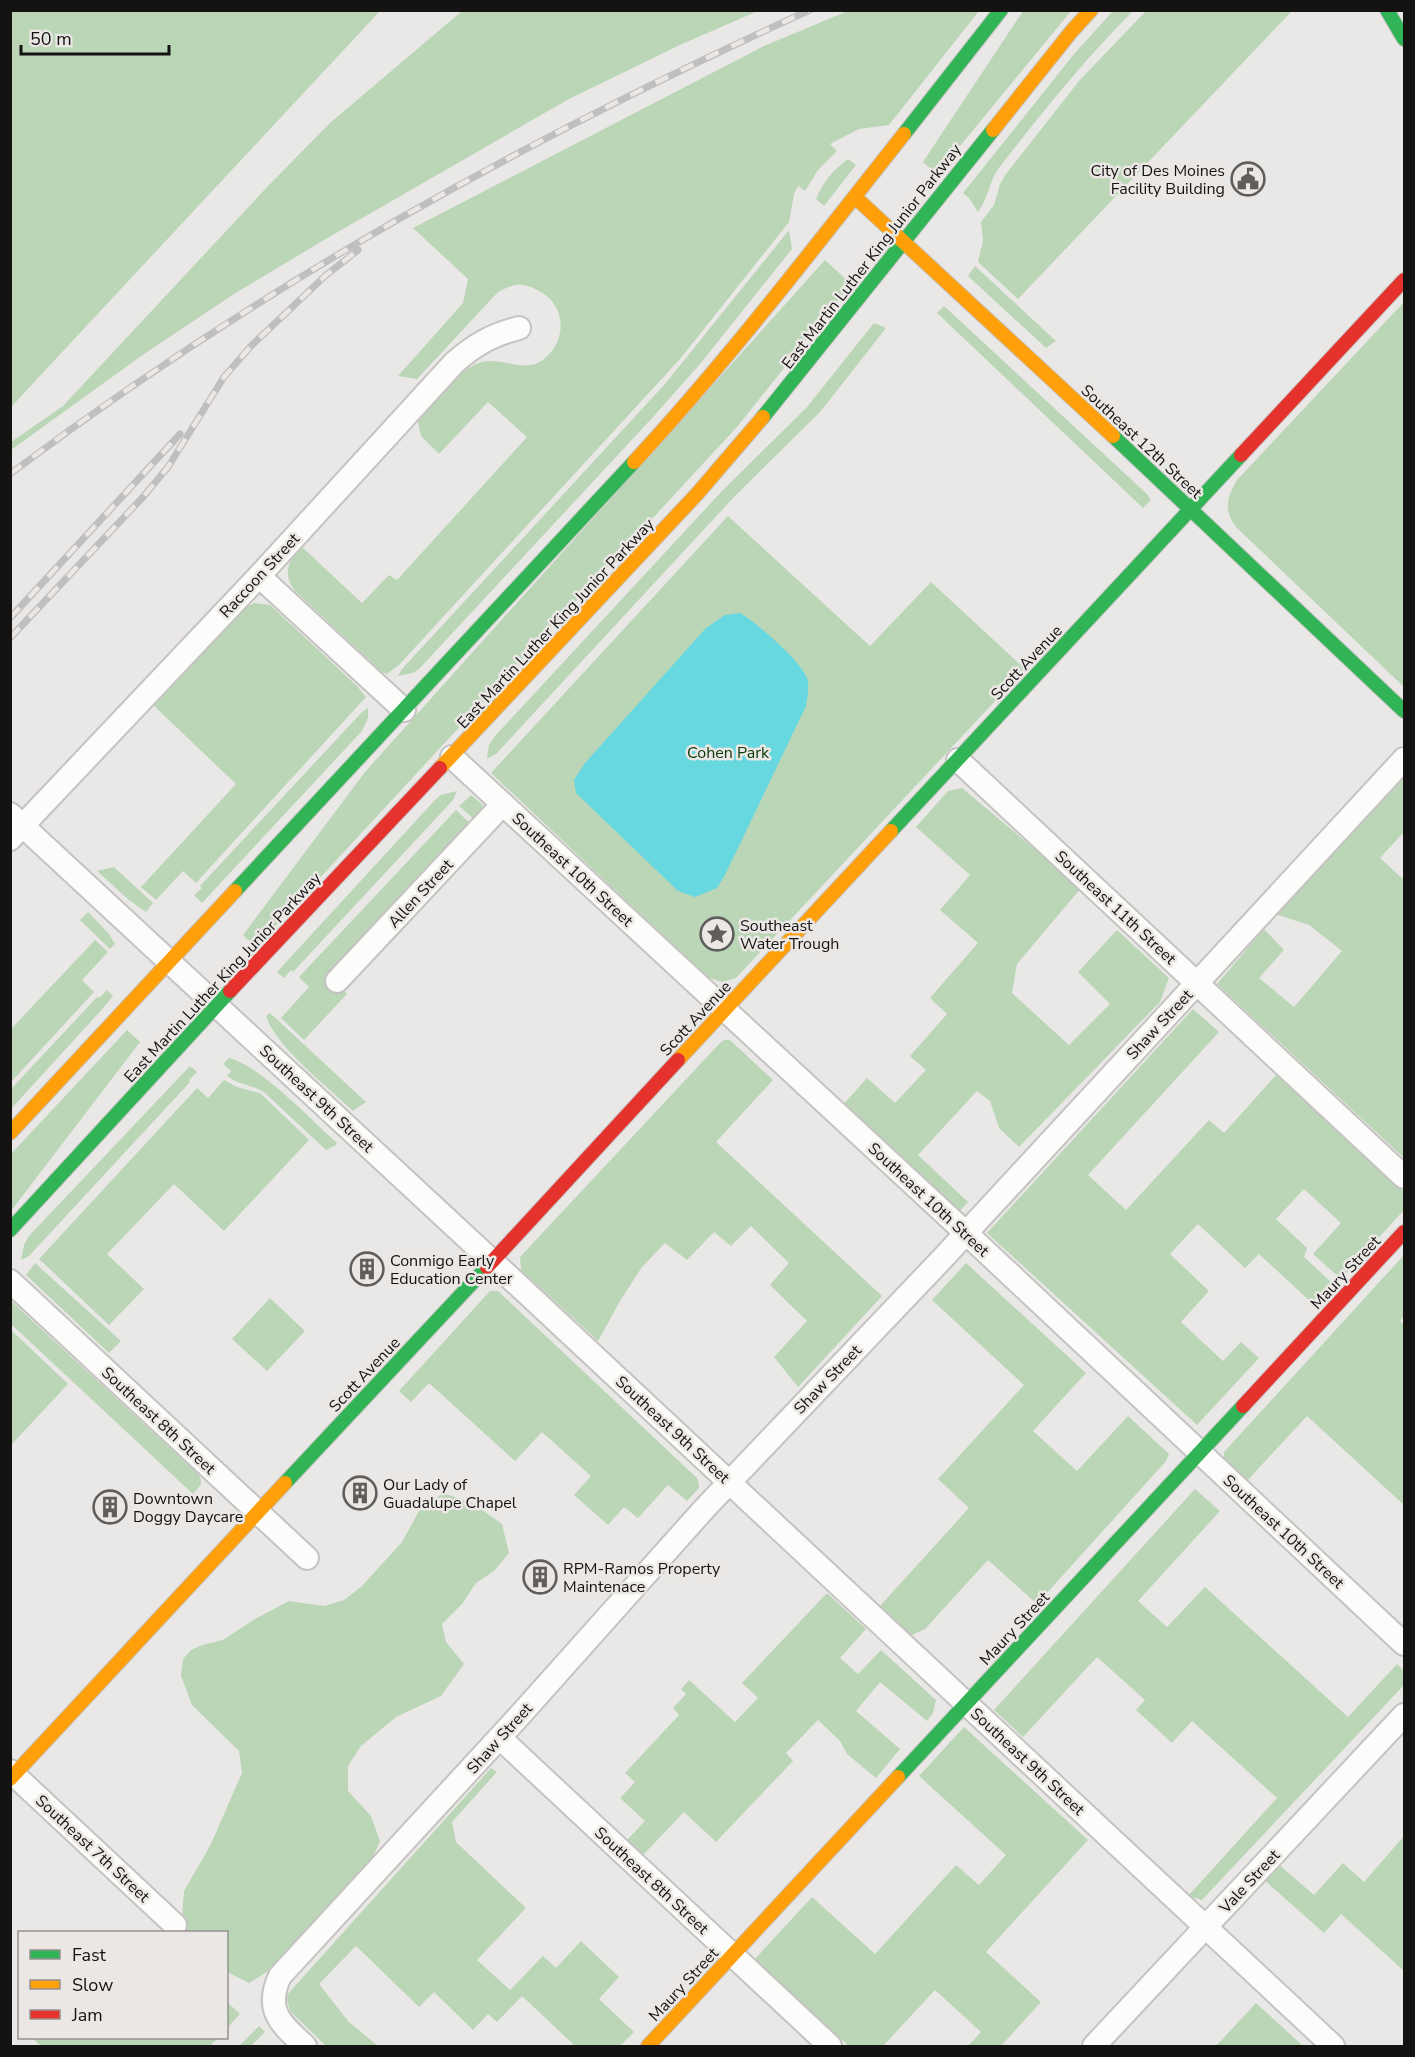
<svg xmlns="http://www.w3.org/2000/svg" width="1415" height="2057" font-family="'Nunito Sans',sans-serif">
<style>
.green{fill:#bad6b7}
.water{fill:#67d7e0}
.lines{fill:none;stroke-linecap:round;stroke-linejoin:round}
.street-casing{stroke:#c5c3c2;stroke-width:26}
.fast-casing{stroke:#c5c3c2;stroke-width:16}
.slow-casing{stroke:#c5c3c2;stroke-width:16}
.jam-casing{stroke:#c5c3c2;stroke-width:16}
.street{stroke:#fcfcfb;stroke-width:22}
.fast{stroke:#30b455;stroke-width:14}
.slow{stroke:#ff9f0a;stroke-width:14}
.jam{stroke:#e5322d;stroke-width:14}
.rail-casing{stroke:#c0bfbf;stroke-width:7}
.rail{stroke:#ebe7e5;stroke-width:4.5;stroke-dasharray:14;stroke-linecap:butt}
.labels{text-anchor:middle;stroke-width:5;stroke-linejoin:round;paint-order:stroke}
.poi-label{font-size:16px;fill:#141312;stroke:#ebe7e5;text-anchor:start}
.street-label{font-size:16px;fill:#141312;stroke:#ebe7e5}
.park-label{font-size:16px;fill:#073a08;stroke:#ebe7e5}
</style>
<rect width="100%" height="100%" fill="#eae8e6"/>
<g class="green">
<path d="M850,10l129,1 -90,114 -30,4 -29,15 7,7 -19,19 -13,21 -7,-5 -4,8 -5,28 -109,137 -281,306 -12,9 -5,-2 -87,-81c-13,-18 -7,-30 7,-44l60,56 27,-28 8,5 130,-143 -39,-35 -49,52 -18,-18 -3,-14c15,-19 40,-54 64,-60 21,-5 44,13 63,-4 23,-19 21,-55 -8,-68 -7,-4 -13,-6 -22,-5 -5,1 -11,4 -17,7l-81,87 -19,-3 65,-73 5,-24 -55,-51 351,-182z"/>
<polygon points="10,11 380,11 11,407 10,407"/>
<polygon points="462,11 758,11 682,44 569,99 324,240 234,294 144,354 11,450 11,442 63,406 268,186 330,123"/>
<polygon points="1023,11 1071,11 937,174 923,162"/>
<path d="M1113,11h20c-49,49 -92,103 -135,158 -9,14 -10,30 -20,43l-9,-14 -6,-5 111,-139z"/>
<polygon points="1146,11 1292,11 1018,299 978,262 983,241 981,222 994,205 1000,184 1006,174 1079,81"/>
<path d="M848,159l8,6 -32,41 -8,-7c7,-17 17,-29 32,-40z"/>
<polygon points="789,230 792,249 700,364 654,416 420,668 413,673 398,676 402,669 665,384"/>
<polygon points="825,260 851,284 737,427 256,947 243,935 365,772"/>
<polygon points="975,266 1056,341 1046,348 968,276"/>
<path d="M1404,302v385l-168,-160c-13,-17 -9,-30 1,-47z"/>
<polygon points="944,306 1147,494 1151,500 1143,508 937,313"/>
<polygon points="874,323 886,328 821,411 734,497 496,754 487,759 489,745 495,736 722,491 807,407"/>
<polygon points="728,516 870,646 931,582 1025,669 736,978 722,982 707,977 491,773"/>
<polygon points="254,603 270,605 357,686 366,697 196,883 183,871 156,900 141,887 236,784 152,704 239,611"/>
<polygon points="368,708 368,718 362,731 202,903 194,895 202,888 200,886 362,712"/>
<polygon points="1404,778 1404,832 1380,858 1404,880 1404,1158 1217,984 1264,929 1284,950 1259,978 1294,1007 1342,951 1309,925 1275,914"/>
<polygon points="962,788 1081,888 1017,964 1012,993 1069,1045 1110,1004 1078,972 1117,930 1169,978 1160,1002 1019,1147 999,1128 990,1101 977,1091 918,1155 968,1202 959,1212 841,1107 867,1078 895,1103 926,1070 910,1056 947,1014 930,998 978,943 940,910 970,875 916,827 948,791"/>
<polygon points="457,791 453,800 293,972 291,970 284,978 277,972 435,800 441,795"/>
<polygon points="471,795 483,805 475,820 459,806"/>
<polygon points="456,810 471,824 329,977 347,994 304,1040 281,1018 309,987 299,977"/>
<polygon points="114,867 153,903 146,912 129,900 97,871"/>
<polygon points="88,912 109,934 115,944 110,949 80,920"/>
<polygon points="95,940 108,952 82,980 94,992 11,1082 11,1029"/>
<polygon points="107,990 113,996 105,1006 11,1109 10,1090 98,996 99,998"/>
<polygon points="1193,1009 1219,1032 1088,1175 1126,1210 1209,1120 1224,1133 1276,1075 1404,1192 1404,1210 1341,1279 1313,1254 1341,1223 1304,1189 1276,1219 1307,1248 1304,1257 1331,1282 1312,1303 1259,1254 1245,1268 1198,1224 1170,1254 1209,1291 1181,1322 1223,1361 1241,1342 1259,1358 1197,1425 987,1233"/>
<path d="M270,1013l96,89 -13,9c-23,-22 -78,-65 -87,-95z"/>
<polygon points="127,1030 140,1042 11,1211 10,1155"/>
<polygon points="724,1040 730,1040 773,1080 716,1142 882,1296 798,1387 774,1357 807,1321 770,1285 789,1263 751,1226 731,1246 714,1232 687,1260 665,1243 642,1267 620,1301 598,1341 521,1270 520,1257 719,1044"/>
<path d="M229,1058c32,8 82,62 108,85l-1,2 -10,5 -61,-57c-12,-8 -26,-8 -38,-17l4,-5 -8,-7z"/>
<polygon points="190,1066 197,1072 189,1080 190,1082 29,1256 21,1260 24,1245 28,1237"/>
<polygon points="224,1080 237,1087 260,1093 309,1140 224,1231 174,1184 107,1254 144,1289 109,1325 39,1259 197,1088 208,1098"/>
<polygon points="1404,1255 1404,1316 1400,1321 1404,1325 1404,1505 1307,1416 1246,1482 1224,1462 1224,1452"/>
<polygon points="35,1263 121,1341 109,1353 26,1275"/>
<polygon points="966,1263 1086,1373 1033,1431 1077,1471 1128,1416 1169,1454 1166,1461 1037,1604 988,1560 925,1629 910,1636 879,1607 969,1508 938,1479 1024,1385 932,1300"/>
<polygon points="490,1291 498,1291 698,1479 699,1488 687,1501 668,1485 638,1518 624,1507 608,1525 574,1495 591,1476 542,1432 515,1461 429,1383 411,1402 399,1391"/>
<polygon points="270,1298 305,1331 267,1371 232,1339"/>
<path d="M10,1300l189,175c5,9 0,12 -6,19l-182,-170z"/>
<polygon points="11,1330 68,1384 11,1445 10,1445"/>
<polygon points="1195,1489 1220,1511 1138,1601 1167,1627 1205,1587 1348,1717 1397,1664 1404,1671 1404,1685 1202,1900 1188,1896 1277,1798 1192,1721 1172,1743 1136,1710 1145,1700 1097,1657 1023,1737 994,1710"/>
<polygon points="443,1493 472,1503 502,1524 509,1553 494,1571 476,1583 462,1604 442,1624 446,1642 464,1664 441,1696 396,1717 361,1746 348,1766 348,1791 371,1816 380,1841 373,1857 270,1970 249,1983 227,1972 226,1932 187,1932 182,1917 184,1891 210,1846 242,1773 239,1751 192,1705 181,1676 183,1659 191,1650 202,1645 223,1640 255,1619 289,1601 324,1606 344,1600 362,1586 402,1542 419,1511"/>
<polygon points="827,1593 866,1629 840,1658 858,1674 881,1650 936,1700 933,1713 927,1721 880,1682 856,1711 900,1749 876,1778 847,1754 840,1741 818,1720 786,1753 793,1761 716,1842 684,1812 642,1856 626,1841 645,1821 620,1798 635,1782 625,1773 679,1715 673,1708 686,1694 681,1689 689,1680 735,1722 758,1698 742,1683"/>
<polygon points="964,1727 1088,1840 986,1952 1041,2002 1001,2046 968,2046 981,2032 935,1990 883,2046 849,2046 754,1960 812,1897 875,1954 956,1865 979,1885 1006,1855 919,1776"/>
<polygon points="491,1768 497,1772 452,1822 456,1842 526,1908 477,1960 510,1990 543,1956 556,1968 581,1941 619,1977 599,1999 634,2032 620,2046 575,2046 522,1996 497,2022 488,2014 473,2030 434,1992 419,2007 356,1946 319,1984 348,2021 378,2046 326,2046 290,2011 286,1996"/>
<polygon points="1404,1836 1404,1971 1341,1914 1324,1933 1263,1879 1277,1863 1314,1895 1343,1863 1364,1882"/>
<polygon points="227,2002 240,2014 227,2028 226,2028"/>
<polygon points="1256,2003 1303,2046 1216,2046"/>
<polygon points="259,2026 265,2032 251,2046 239,2046"/>
<polygon points="32,2038 218,2038 210,2046 41,2046"/>
</g>
<path class="water" d="M740,613c17,10 60,47 67,65 3,8 0,20 -1,28l-81,169 -8,13 -22,9 -17,-6 -102,-98 -2,-13 11,-17 121,-135 19,-13z"/>
<g class="lines">
<defs>
<g id="street">
<polyline points="259,576 404,710"/>
<polyline points="452,757 966,1233 1404,1644"/>
<polyline points="958,760 1404,1177"/>
<polyline points="10,814 533,1299 1333,2046"/>
<path d="M10,839l249,-263 196,-214c21,-18 37,-27 64,-34"/>
<polyline points="337,981 503,804"/>
<polyline points="10,1281 307,1558"/>
<polyline points="500,1738 830,2046"/>
<polyline points="10,1771 175,1925"/>
<path d="M305,2046c-24,-22 -41,-36 -25,-70l241,-262 184,-206 238,-250 461,-499"/>
<polyline points="1094,2046 1404,1715"/>
</g>
<g id="fast">
<polyline points="1387,10 1404,39"/>
<polyline points="904,134 1001,10"/>
<polyline points="763,417 993,130"/>
<polyline points="1113,436 1404,711"/>
<polyline points="891,831 1241,455"/>
<polyline points="235,891 634,462"/>
<polyline points="10,1230 230,991"/>
<polyline points="285,1483 487,1267"/>
<polyline points="898,1777 1243,1406"/>
</g>
<g id="slow">
<polyline points="993,130 1071,32 1091,10"/>
<polyline points="855,197 1113,436"/>
<path d="M634,462c96,-104 182,-217 270,-328"/>
<polyline points="440,768 697,494 763,417"/>
<polyline points="678,1060 891,831"/>
<polyline points="10,1133 235,891"/>
<polyline points="10,1779 285,1483"/>
<polyline points="648,2046 898,1777"/>
</g>
<g id="jam">
<polyline points="1241,455 1404,280"/>
<polyline points="230,991 440,768"/>
<polyline points="487,1267 678,1060"/>
<polyline points="1243,1406 1404,1232"/>
</g>
</defs>
<use href="#street" class="street-casing"/>
<use href="#fast" class="fast-casing"/>
<use href="#slow" class="slow-casing"/>
<use href="#jam" class="jam-casing"/>
<use href="#street" class="street"/>
<use href="#fast" class="fast"/>
<use href="#slow" class="slow"/>
<use href="#jam" class="jam"/>
<defs>
<g id="rail">
<path d="M10,474c249,-187 517,-336 800,-464"/>
<polyline points="10,618 180,434"/>
<polyline points="10,638 143,497 168,467 224,377 251,346 325,276 358,250"/>
</g>
</defs>
<use href="#rail" class="rail-casing"/>
<use href="#rail" class="rail"/>
</g>
<defs>
<symbol id="civic-ring" viewBox="-11 -11 22 22"><circle r="9.5" fill="#ebe7e5" stroke="#5f5e5c" stroke-width="1.5"/><path d="M-.6-6.5H3V-4.5H.6V-3L4-1V1h2V6H-6V1h2V-1L-.6-3ZM-1.2 2.5V6h2.4V2.5Z" fill="#5f5e5c"/></symbol>
<symbol id="sight-ring" viewBox="-11 -11 22 22"><circle r="9.5" fill="#ebe7e5" stroke="#5f5e5c" stroke-width="1.5"/><path d="M0-6L1.8-2.2L6-1.7L2.9 1.2L3.7 5.4L0 3.3L-3.7 5.4L-2.9 1.2L-6-1.7L-1.8-2.2Z" fill="#5f5e5c"/></symbol>
<symbol id="building-ring" viewBox="-11 -11 22 22"><circle r="9.5" fill="#ebe7e5" stroke="#5f5e5c" stroke-width="1.5"/><path d="M-4-6H4V6H1V3H-1V6H-4ZM-2.5-4.3h1.7v1.8h-1.7ZM.8-4.3h1.7v1.8H.8ZM-2.5-1h1.7V.8h-1.7ZM.8-1h1.7V.8H.8Z" fill="#5f5e5c"/></symbol>
</defs>
<g fill-rule="evenodd">
<use href="#civic-ring" x="1229" y="160" width="38" height="38"/>
<use href="#sight-ring" x="698" y="915" width="38" height="38"/>
<use href="#building-ring" x="348" y="1250" width="38" height="38"/>
<use href="#building-ring" x="341" y="1474" width="38" height="38"/>
<use href="#building-ring" x="91" y="1488" width="38" height="38"/>
<use href="#building-ring" x="521" y="1558" width="38" height="38"/>
</g>
<g class="labels">
<g class="poi-label">
<text x="1225" y="176" text-anchor="end">City of Des Moines<tspan x="1225" dy="18">Facility Building</tspan></text>
<text x="740" y="931">Southeast<tspan x="740" dy="18">Water Trough</tspan></text>
<text x="390" y="1266">Conmigo Early<tspan x="390" dy="18">Education Center</tspan></text>
<text x="383" y="1490">Our Lady of<tspan x="383" dy="18">Guadalupe Chapel</tspan></text>
<text x="133" y="1504">Downtown<tspan x="133" dy="18">Doggy Daycare</tspan></text>
<text x="563" y="1574">RPM-Ramos Property<tspan x="563" dy="18">Maintenace</tspan></text>
</g>
<g class="street-label">
<text transform="translate(871 256) rotate(-52)" y="6">East Martin Luther King Junior Parkway</text>
<text transform="translate(1142 441) rotate(43)" y="6">Southeast 12th Street</text>
<text transform="translate(259 575) rotate(-47)" y="6">Raccoon Street</text>
<text transform="translate(555 623) rotate(-47)" y="6">East Martin Luther King Junior Parkway</text>
<text transform="translate(1026 662) rotate(-47)" y="6">Scott Avenue</text>
<text transform="translate(573 869) rotate(43)" y="6">Southeast 10th Street</text>
<text transform="translate(420 893) rotate(-47)" y="6">Allen Street</text>
<text transform="translate(1116 907) rotate(43)" y="6">Southeast 11th Street</text>
<text transform="translate(222 977) rotate(-47)" y="6">East Martin Luther King Junior Parkway</text>
<text transform="translate(695 1018) rotate(-47)" y="6">Scott Avenue</text>
<text transform="translate(1159 1024) rotate(-47)" y="6">Shaw Street</text>
<text transform="translate(317 1098) rotate(43)" y="6">Southeast 9th Street</text>
<text transform="translate(929 1199) rotate(43)" y="6">Southeast 10th Street</text>
<text transform="translate(1345 1272) rotate(-47)" y="6">Maury Street</text>
<text transform="translate(364 1374) rotate(-47)" y="6">Scott Avenue</text>
<text transform="translate(827 1379) rotate(-46)" y="6">Shaw Street</text>
<text transform="translate(159 1420) rotate(43)" y="6">Southeast 8th Street</text>
<text transform="translate(673 1429) rotate(43)" y="6">Southeast 9th Street</text>
<text transform="translate(1284 1531) rotate(43)" y="6">Southeast 10th Street</text>
<text transform="translate(1014 1628) rotate(-47)" y="6">Maury Street</text>
<text transform="translate(499 1738) rotate(-48)" y="6">Shaw Street</text>
<text transform="translate(1028 1761) rotate(43)" y="6">Southeast 9th Street</text>
<text transform="translate(93 1848) rotate(43)" y="6">Southeast 7th Street</text>
<text transform="translate(652 1880) rotate(43)" y="6">Southeast 8th Street</text>
<text transform="translate(1249 1881) rotate(-47)" y="6">Vale Street</text>
<text transform="translate(683 1984) rotate(-47)" y="6">Maury Street</text>
</g>
<g class="park-label">
<text x="728" y="758">Cohen Park</text>
</g>
</g>
<rect width="1415" height="2057" fill="none" stroke="#141312" stroke-width="24"/>
<rect x="18" y="1931" width="210" height="108" fill="#ebe7e5" stroke="#959291" stroke-width="1.5"/>
<rect x="30" y="1950" width="30" height="9" fill="#30b455" stroke="#959291" stroke-width="1.5"/>
<text x="72" y="1961" font-size="18" fill="#141312">Fast</text>
<rect x="30" y="1980" width="30" height="9" fill="#ff9f0a" stroke="#959291" stroke-width="1.5"/>
<text x="72" y="1991" font-size="18" fill="#141312">Slow</text>
<rect x="30" y="2010" width="30" height="9" fill="#e5322d" stroke="#959291" stroke-width="1.5"/>
<text x="72" y="2021" font-size="18" fill="#141312">Jam</text>
<path d="M21 45v9h148v-9" fill="none" stroke="#141312" stroke-width="3"/>
<text x="30" y="45" font-size="18" fill="#141312" stroke="#ebe7e5" stroke-width="4.5" paint-order="stroke">50 m</text>
</svg>
